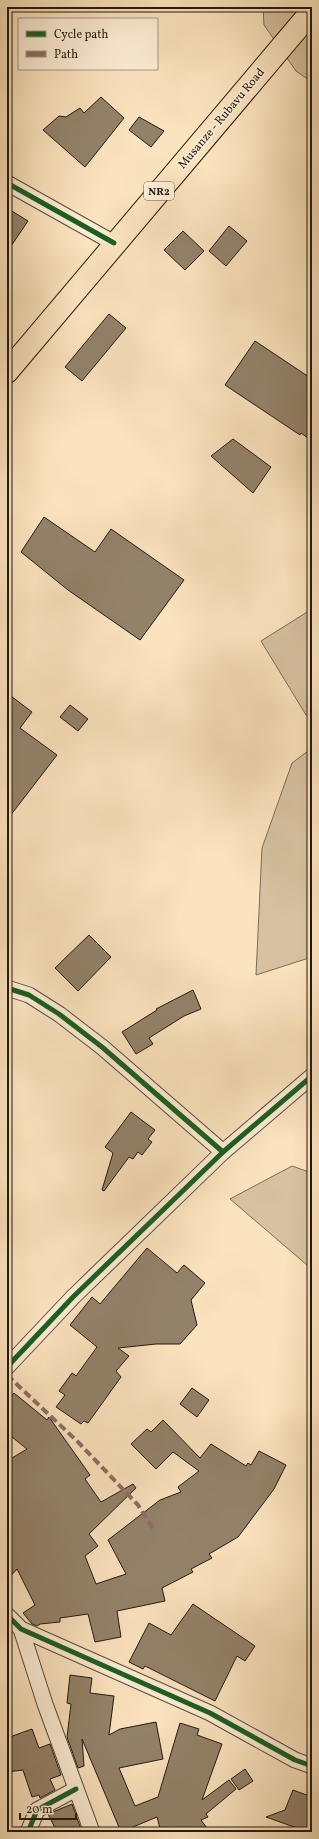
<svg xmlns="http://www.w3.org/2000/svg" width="319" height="1839" font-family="Vollkorn,serif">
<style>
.green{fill:#d6c1a0;stroke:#7c6d58}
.building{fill:#93826a;stroke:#23190f}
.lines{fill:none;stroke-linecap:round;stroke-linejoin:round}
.street-casing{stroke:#594c3b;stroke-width:17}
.highway-casing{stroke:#23190f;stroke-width:24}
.street{stroke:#fcedd5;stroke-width:15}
.highway{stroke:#fbe3be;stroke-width:22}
.quiet{stroke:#8d6e63;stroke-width:4;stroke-dasharray:8 4;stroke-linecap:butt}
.cycleway-casing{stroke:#fcedd5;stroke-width:8}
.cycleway{stroke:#1b5e20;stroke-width:5}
.labels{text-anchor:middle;stroke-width:3.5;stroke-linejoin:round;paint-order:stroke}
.shield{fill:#fcedd5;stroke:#64594a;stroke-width:1}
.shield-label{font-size:11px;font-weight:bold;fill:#23190f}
.street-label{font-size:12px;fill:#23190f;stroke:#fcedd5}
</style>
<rect width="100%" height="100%" fill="#fbe3be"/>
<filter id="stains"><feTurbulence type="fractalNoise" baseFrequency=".005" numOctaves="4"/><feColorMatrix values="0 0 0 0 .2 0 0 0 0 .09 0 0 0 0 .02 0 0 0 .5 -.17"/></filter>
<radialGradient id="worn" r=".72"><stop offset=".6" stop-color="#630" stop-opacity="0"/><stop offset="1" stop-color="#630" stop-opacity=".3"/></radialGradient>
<g class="green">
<polygon points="263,7 312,7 312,82 296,71 264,25"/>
<polygon points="312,609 312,721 306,715 261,641"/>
<polygon points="312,748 312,957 256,975 262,848 292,763"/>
<polygon points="292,1166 312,1173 312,1273 307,1265 230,1199"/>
</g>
<g class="building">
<polygon points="101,97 124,118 85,167 43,130 59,116 66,117 80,108 84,113"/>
<polygon points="139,117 164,131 151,147 129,130"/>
<polygon points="7,208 28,221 7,252"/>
<polygon points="229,226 247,241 226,266 209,251"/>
<polygon points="183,231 204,251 185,270 164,250"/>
<polygon points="109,314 126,328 82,381 65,367"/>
<polygon points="255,341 312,379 312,441 301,433 300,435 225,385"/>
<polygon points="233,439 271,467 253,493 211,456"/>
<polygon points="44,517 95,552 111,529 184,580 140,640 68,590 21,552"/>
<polygon points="7,693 32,712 20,728 57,755 7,820"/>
<polygon points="70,705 88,719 78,731 60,717"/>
<polygon points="89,935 111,957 78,991 55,968"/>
<polygon points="193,990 201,1009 184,1016 149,1038 153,1044 136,1054 122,1032 157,1010 156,1009"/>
<polygon points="131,1112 155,1130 148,1139 152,1142 142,1155 138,1152 133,1159 129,1157 104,1191 102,1190 113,1153 105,1147"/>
<polygon points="147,1248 177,1273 184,1265 205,1283 191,1300 197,1325 180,1344 156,1344 118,1348 129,1356 116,1371 121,1377 88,1423 84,1421 81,1424 56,1407 65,1395 59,1391 72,1373 76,1376 97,1347 70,1325 92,1297 100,1304"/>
<polygon points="192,1388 209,1400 197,1417 180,1404"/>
<polygon points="14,1393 47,1420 49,1417 90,1475 85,1479 101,1502 133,1484 136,1488 89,1534 98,1546 85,1556 96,1584 126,1574 108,1540 160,1500 181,1492 178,1487 199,1471 173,1452 156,1469 131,1444 147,1429 151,1432 163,1420 200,1458 211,1444 246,1466 248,1463 251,1465 259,1451 286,1465 274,1489 238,1537 209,1554 212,1558 191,1569 193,1572 162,1588 165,1601 117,1611 121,1637 95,1642 88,1614 60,1618 60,1622 40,1624 37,1626 32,1624 23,1613 35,1605 17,1569 7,1580 7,1461 27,1449 7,1433 7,1401"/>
<polygon points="193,1604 255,1646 245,1661 237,1656 215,1701 145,1666 143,1669 129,1662 149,1623 171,1635"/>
<polygon points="70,1675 92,1678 90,1693 114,1696 109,1735 120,1729 156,1722 163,1759 119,1768 135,1806 158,1797 180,1723 199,1729 197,1735 222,1744 202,1800 229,1780 236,1789 206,1814 208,1817 201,1820 210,1832 161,1832 157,1817 121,1832 82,1739 84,1766 78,1768 67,1737 71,1704 67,1703"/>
<polygon points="32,1729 39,1748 50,1744 61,1775 50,1779 55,1790 40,1798 39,1795 32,1797 23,1770 7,1772 7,1738"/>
<polygon points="245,1769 253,1781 239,1790 231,1779"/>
<polygon points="293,1790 312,1797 312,1832 308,1832 266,1817 285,1810"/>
<polygon points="72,1804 82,1832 57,1832 48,1814"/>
</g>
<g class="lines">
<defs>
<g id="street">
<polyline points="7,183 114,243"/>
<polyline points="7,988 29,995 59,1014 102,1047 223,1152"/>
<polyline points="7,1367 73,1297 223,1152 312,1076"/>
<polyline points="7,1615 21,1629 210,1713 295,1760 312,1766"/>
<polyline points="21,1629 45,1704 92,1832"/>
<polyline points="28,1832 37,1810 76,1789"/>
</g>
<polyline id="highway" points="7,372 312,11"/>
</defs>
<use href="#street" class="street-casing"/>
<use href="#highway" class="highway-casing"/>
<use href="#street" class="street"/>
<use href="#highway" class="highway"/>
<polyline class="quiet" points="7,1375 78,1442 138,1505 154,1530"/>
<defs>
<g id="cycleway">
<polyline points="7,183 114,243"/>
<polyline points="7,988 29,995 59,1014 102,1047 223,1152"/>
<polyline points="7,1367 73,1297 223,1152 312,1076"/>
<polyline points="7,1615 21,1629 210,1713 295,1760 312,1766"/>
<polyline points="28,1832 37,1810 76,1789"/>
</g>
</defs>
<use href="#cycleway" class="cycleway-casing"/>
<use href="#cycleway" class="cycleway"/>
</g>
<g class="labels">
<rect class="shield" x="144" y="182" width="30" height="18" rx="3"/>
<g class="shield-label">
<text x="159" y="195">NR2</text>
</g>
<g class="street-label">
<text transform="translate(221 118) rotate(-50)" y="4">Musanze - Rubavu Road</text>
</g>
</g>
<rect width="319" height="1839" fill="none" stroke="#fbe3be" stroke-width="24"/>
<rect x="8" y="8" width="303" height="1823" fill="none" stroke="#23190f" stroke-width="2"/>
<rect x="12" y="12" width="295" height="1815" fill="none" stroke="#23190f"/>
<rect x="18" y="18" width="140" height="52" fill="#fcedd5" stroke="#a59886"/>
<rect x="26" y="31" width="20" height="6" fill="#1b5e20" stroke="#a59886"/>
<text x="54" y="38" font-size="12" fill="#23190f">Cycle path</text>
<rect x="26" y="51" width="20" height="6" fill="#8d6e63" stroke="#a59886"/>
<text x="54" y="58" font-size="12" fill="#23190f">Path</text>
<path d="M20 1813v6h56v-6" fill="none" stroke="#23190f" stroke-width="2"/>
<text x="26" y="1813" font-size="12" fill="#23190f" stroke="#fcedd5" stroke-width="3" paint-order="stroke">20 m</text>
<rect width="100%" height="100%" filter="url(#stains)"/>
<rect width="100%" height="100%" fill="url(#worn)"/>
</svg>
